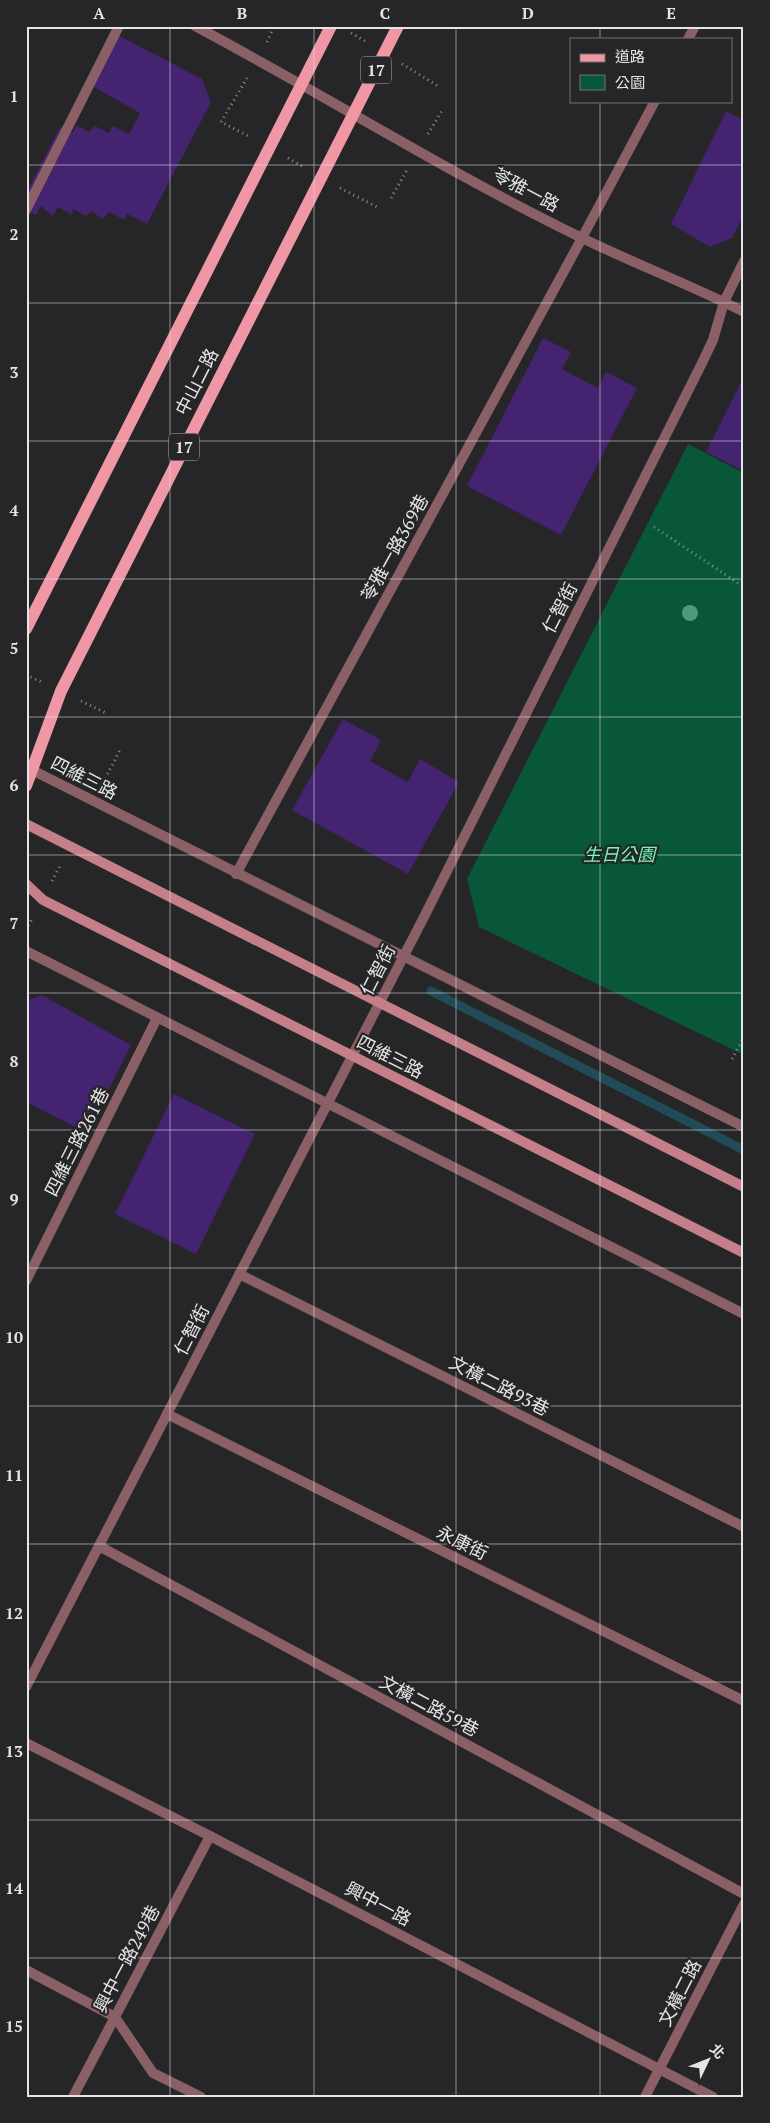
<svg xmlns="http://www.w3.org/2000/svg" width="770" height="2123" font-family="'PT Serif','Noto Sans TC',serif">
<style>
.green{fill:#085738}
.lines{fill:none;stroke-linecap:round;stroke-linejoin:round}
.stream{stroke:#204b57;stroke-width:9}
.building{fill:#442371}
.path{stroke:#8e8d8f;stroke-width:3;stroke-dasharray:1 4;stroke-linecap:butt}
.service{stroke:#8a5f65;stroke-width:10}
.minor{stroke:#8a5f65;stroke-width:10}
.tertiary{stroke:#8a5f65;stroke-width:10}
.secondary{stroke:#c47f89;stroke-width:10}
.primary{stroke:#f097a5;stroke-width:12}
.tree{fill:#4e9c77}
.grid{fill:none;stroke:#e5e5e6;stroke-width:1;stroke-opacity:0.55}
.labels{text-anchor:middle;stroke-width:4.5;stroke-linejoin:round;paint-order:stroke}
.shield{fill:#262527;stroke:#acabad;stroke-width:1}
.shield-label{font-size:16px;font-weight:bold;fill:#e5e5e6}
.street-label{font-size:18px;fill:#e5e5e6;stroke:#262527}
.park-label{font-size:18px;font-style:italic;fill:#6efdb8;stroke:#262527}
.neatline{fill:none;stroke:#e5e5e6;stroke-width:2}
.grid-label{font-size:16px;text-anchor:middle;font-weight:bold;fill:#e5e5e6}
</style>
<rect width="100%" height="100%" fill="#262527"/>
<polygon class="green" points="688,444 744,473 744,1055 479,927 467,879"/>
<g class="lines">
<polyline class="stream" points="431,991 744,1150"/>
</g>
<g class="building">
<polygon points="112,32 202,79 211,102 147,224 127,214 124,220 109,212 103,219 91,211 86,216 73,209 72,215 58,207 53,216 41,206 36,215 26,210 26,193 60,127 72,133 77,125 89,132 95,126 109,133 113,126 129,134 140,113 87,83"/>
<polygon points="726,111 744,120 744,215 732,238 710,247 671,224"/>
<polygon points="543,338 571,352 562,369 598,388 606,372 637,388 561,535 467,486"/>
<polygon points="744,376 744,471 706,452"/>
<polygon points="343,719 381,740 370,761 408,782 420,759 459,782 408,874 292,810"/>
<polygon points="42,995 131,1045 87,1133 26,1102 26,1001"/>
<polygon points="174,1094 255,1134 196,1254 115,1214"/>
</g>
<g class="lines">
<g class="path">
<polyline points="351,33 365,41"/>
<polyline points="267,42 274,26"/>
<polyline points="402,64 438,86"/>
<polyline points="247,78 221,122 250,137"/>
<polyline points="428,134 443,109"/>
<polyline points="288,158 302,166"/>
<polyline points="340,188 377,207"/>
<polyline points="391,198 407,170"/>
<polyline points="654,527 744,587"/>
<polyline points="26,675 42,682"/>
<polyline points="81,701 108,714"/>
<polyline points="103,783 120,750"/>
<polyline points="52,881 61,864"/>
<polyline points="26,930 33,917"/>
<polyline points="732,1059 744,1037"/>
</g>
<g class="service">
<polyline points="236,874 582,238"/>
<polyline points="26,1970 115,2017 153,2073 201,2097"/>
</g>
<g class="minor">
<polyline points="688,39 695,26"/>
<polyline points="26,210 119,26"/>
<polyline points="582,238 655,101"/>
<polyline points="239,1274 744,1527"/>
<polyline points="26,1281 157,1018"/>
<polyline points="167,1414 744,1701"/>
<polyline points="99,1546 744,1894"/>
<polyline points="26,1687 426,913 702,363 713,340 724,302 744,261"/>
<polyline points="26,1743 210,1836 713,2097"/>
<polyline points="73,2097 210,1836"/>
<polyline points="645,2097 744,1904"/>
</g>
<g class="tertiary">
<path d="M195,26c130,69 255,148 387,212 53,26 109,47 162,74"/>
<polyline points="26,767 744,1127"/>
<polyline points="26,951 744,1314"/>
</g>
<g class="secondary">
<polyline points="26,824 744,1187"/>
<polyline points="26,884 43,900 744,1253"/>
</g>
<g class="primary">
<polyline points="26,629 331,26"/>
<polyline points="26,786 61,691 398,26"/>
</g>
</g>
<circle class="tree" cx="690" cy="613" r="8"/>
<path class="grid" d="M170,26v2071M314,26v2071M456,26v2071M600,26v13M600,101v1996M26,165h718M26,303h718M26,441h718M26,579h718M26,717h718M26,855h718M26,993h718M26,1130h718M26,1268h718M26,1406h718M26,1544h718M26,1682h718M26,1820h718M26,1958h718"/>
<g class="labels">
<g class="shield">
<rect x="361" y="56.5" width="30" height="27" rx="4"/>
<rect x="169" y="433.5" width="30" height="27" rx="4"/>
</g>
<g class="shield-label">
<text x="376" y="76">17</text>
<text x="184" y="453">17</text>
</g>
<g class="street-label">
<text transform="translate(526 190) rotate(28)" y="6">苓雅一路</text>
<text transform="translate(197 382) rotate(-63)" y="6">中山二路</text>
<text transform="translate(395 548) rotate(-61)" y="6">苓雅一路369巷</text>
<text transform="translate(560 608) rotate(-63)" y="6">仁智街</text>
<text transform="translate(84 778) rotate(27)" y="6">四維三路</text>
<text transform="translate(378 970) rotate(-63)" y="6">仁智街</text>
<text transform="translate(390 1057) rotate(27)" y="6">四維三路</text>
<text transform="translate(77 1142) rotate(-63)" y="6">四維三路261巷</text>
<text transform="translate(192 1330) rotate(-63)" y="6">仁智街</text>
<text transform="translate(499 1386) rotate(27)" y="6">文橫二路93巷</text>
<text transform="translate(462 1543) rotate(26)" y="6">永康街</text>
<text transform="translate(429 1706) rotate(28)" y="6">文橫二路59巷</text>
<text transform="translate(378 1904) rotate(28)" y="6">興中一路</text>
<text transform="translate(127 1959) rotate(-62)" y="6">興中一路249巷</text>
<text transform="translate(680 1993) rotate(-63)" y="6">文橫二路</text>
</g>
<g class="park-label">
<text x="619" y="861">生日公園</text>
</g>
</g>
<rect width="770" height="2123" fill="none" stroke="#262527" stroke-width="55"/>
<rect x="570" y="38" width="162" height="65" fill="#262527" stroke="#727273"/>
<rect x="580" y="54" width="25" height="8" fill="#f097a5" stroke="#727273"/>
<text x="615" y="62" font-size="15" fill="#e5e5e6">道路</text>
<rect x="580" y="75" width="25" height="15" fill="#085738" stroke="#727273"/>
<text x="615" y="88" font-size="15" fill="#e5e5e6">公園</text>
<g transform="translate(708 2060) rotate(47)" stroke="#262527" stroke-width="4" paint-order="stroke">
<path d="M0-4L9 19L0 12L-9 19Z" fill="#e5e5e6"/>
<text y="-8" font-size="14" font-weight="bold" text-anchor="middle" fill="#e5e5e6">北</text>
</g>
<rect x="28" y="28" width="714" height="2068" class="neatline"/>
<g class="grid-label">
<text x="99" y="19">A</text>
<text x="242" y="19">B</text>
<text x="385" y="19">C</text>
<text x="528" y="19">D</text>
<text x="671" y="19">E</text>
<text x="14" y="102">1</text>
<text x="14" y="240">2</text>
<text x="14" y="378">3</text>
<text x="14" y="516">4</text>
<text x="14" y="654">5</text>
<text x="14" y="791">6</text>
<text x="14" y="929">7</text>
<text x="14" y="1067">8</text>
<text x="14" y="1205">9</text>
<text x="14" y="1343">10</text>
<text x="14" y="1481">11</text>
<text x="14" y="1619">12</text>
<text x="14" y="1757">13</text>
<text x="14" y="1894">14</text>
<text x="14" y="2032">15</text>
</g>
</svg>
